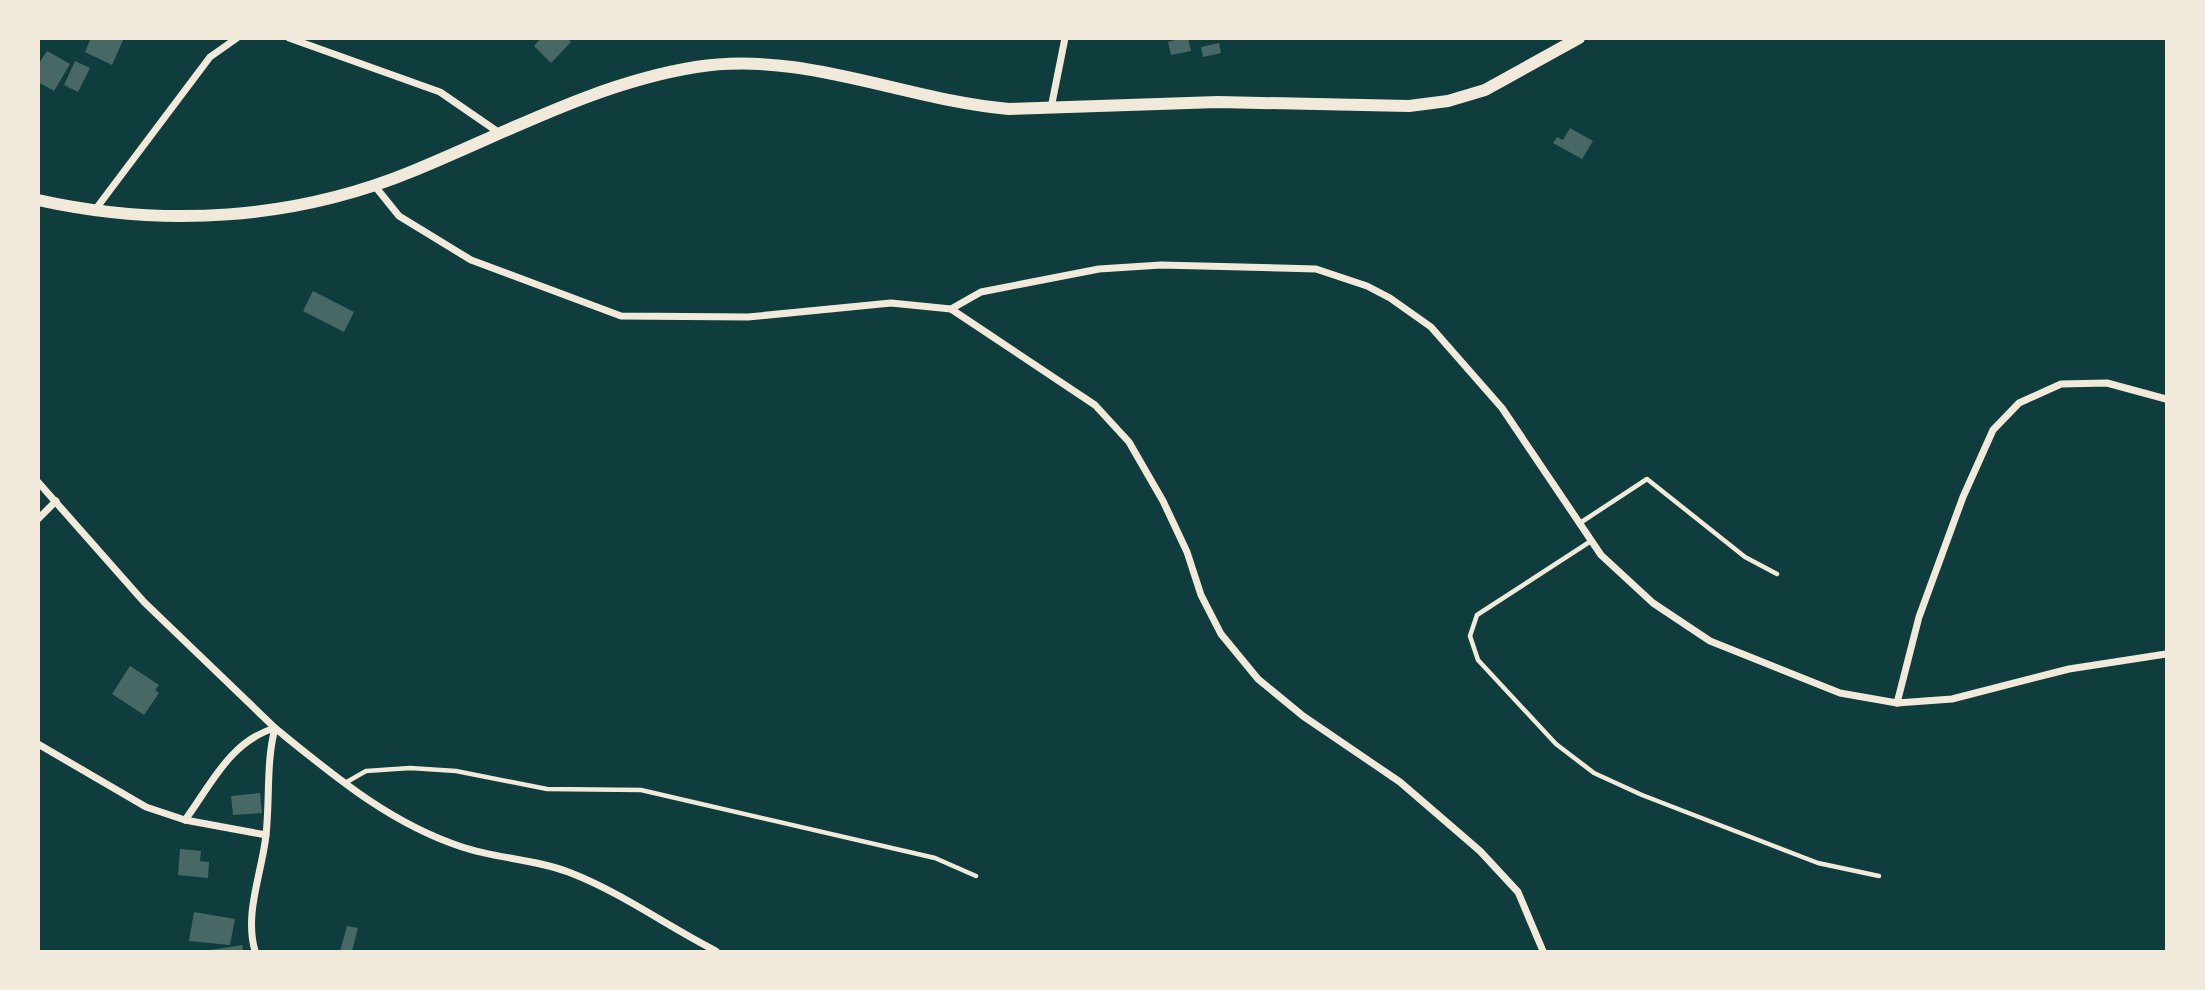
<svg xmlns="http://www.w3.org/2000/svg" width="2205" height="990" font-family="'Titillium Web',sans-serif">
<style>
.building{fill:#486865}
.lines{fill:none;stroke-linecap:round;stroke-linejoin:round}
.service{stroke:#f1e9da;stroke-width:4.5}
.minor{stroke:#f1e9da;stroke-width:7}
.secondary{stroke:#f1e9da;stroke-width:12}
</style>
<rect width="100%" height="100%" fill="#0f3d3e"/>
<g class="building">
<polygon points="91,38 124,38 112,65 85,52"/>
<polygon points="541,38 567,38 571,42 551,63 534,46"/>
<polygon points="1183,38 1188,38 1191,51 1171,55 1168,42"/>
<polygon points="1219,43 1221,53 1203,57 1201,47"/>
<polygon points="47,51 70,64 54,91 38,82 38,65"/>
<polygon points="75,61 90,68 78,92 64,85"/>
<polygon points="1570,128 1593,141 1582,159 1553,143 1557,137 1563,140"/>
<polygon points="313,291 354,312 344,332 303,311"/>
<polygon points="130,666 159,685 155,690 159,693 144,715 112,694"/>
<polygon points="260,793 262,813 233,815 231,796"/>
<polygon points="180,849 201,851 200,861 209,862 208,878 178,875"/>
<polygon points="194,912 235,919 230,945 189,941"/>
<polygon points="347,926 358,928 352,951 340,951"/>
<polygon points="242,945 243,951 211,951 211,950"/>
</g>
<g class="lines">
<g class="service">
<polyline points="1580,523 1647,479 1745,557 1777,574"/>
<polyline points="1591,541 1477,615 1470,636 1478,660 1556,744 1594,773 1642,795 1818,863 1879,876"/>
<polyline points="345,783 366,771 410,768 456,771 547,789 641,790 935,858 976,876"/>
</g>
<g class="minor">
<polyline points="289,38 440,92 501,134"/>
<polyline points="1051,108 1065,38"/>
<polyline points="374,185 399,216 471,260 621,316 748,317 891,303 951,309 1095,405 1129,442 1163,501 1187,552 1201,595 1221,634 1258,679 1303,716 1400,782 1480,851 1518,892 1543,951"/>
<polyline points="95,210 210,57 237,38"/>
<polyline points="951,309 981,292 1099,269 1161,265 1316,269 1367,286 1390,298 1431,327 1502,408 1601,555 1653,603 1710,641 1840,693 1897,703 1952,699 2069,669 2166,654"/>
<path d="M38,482l106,120 131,126c-9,34 -5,71 -9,107 -4,38 -22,78 -11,116"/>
<polyline points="38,519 56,501"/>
<polyline points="1897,703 1919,617 1963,497 1993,430 2019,403 2061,384 2107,383 2166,399"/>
<polyline points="38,744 146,807 185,820 266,835"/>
<path d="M185,820c26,-35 45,-79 90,-92 58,47 114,95 187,119 36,12 74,12 109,26 51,20 96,53 145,78"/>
</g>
<path class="secondary" d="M38,200c126,28 256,20 375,-29 93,-38 183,-88 283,-104 107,-17 208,33 313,42l209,-7 191,4 39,-5 37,-11 94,-52"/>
</g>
<rect width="2205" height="990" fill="none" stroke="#f1e9da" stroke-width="80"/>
</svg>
